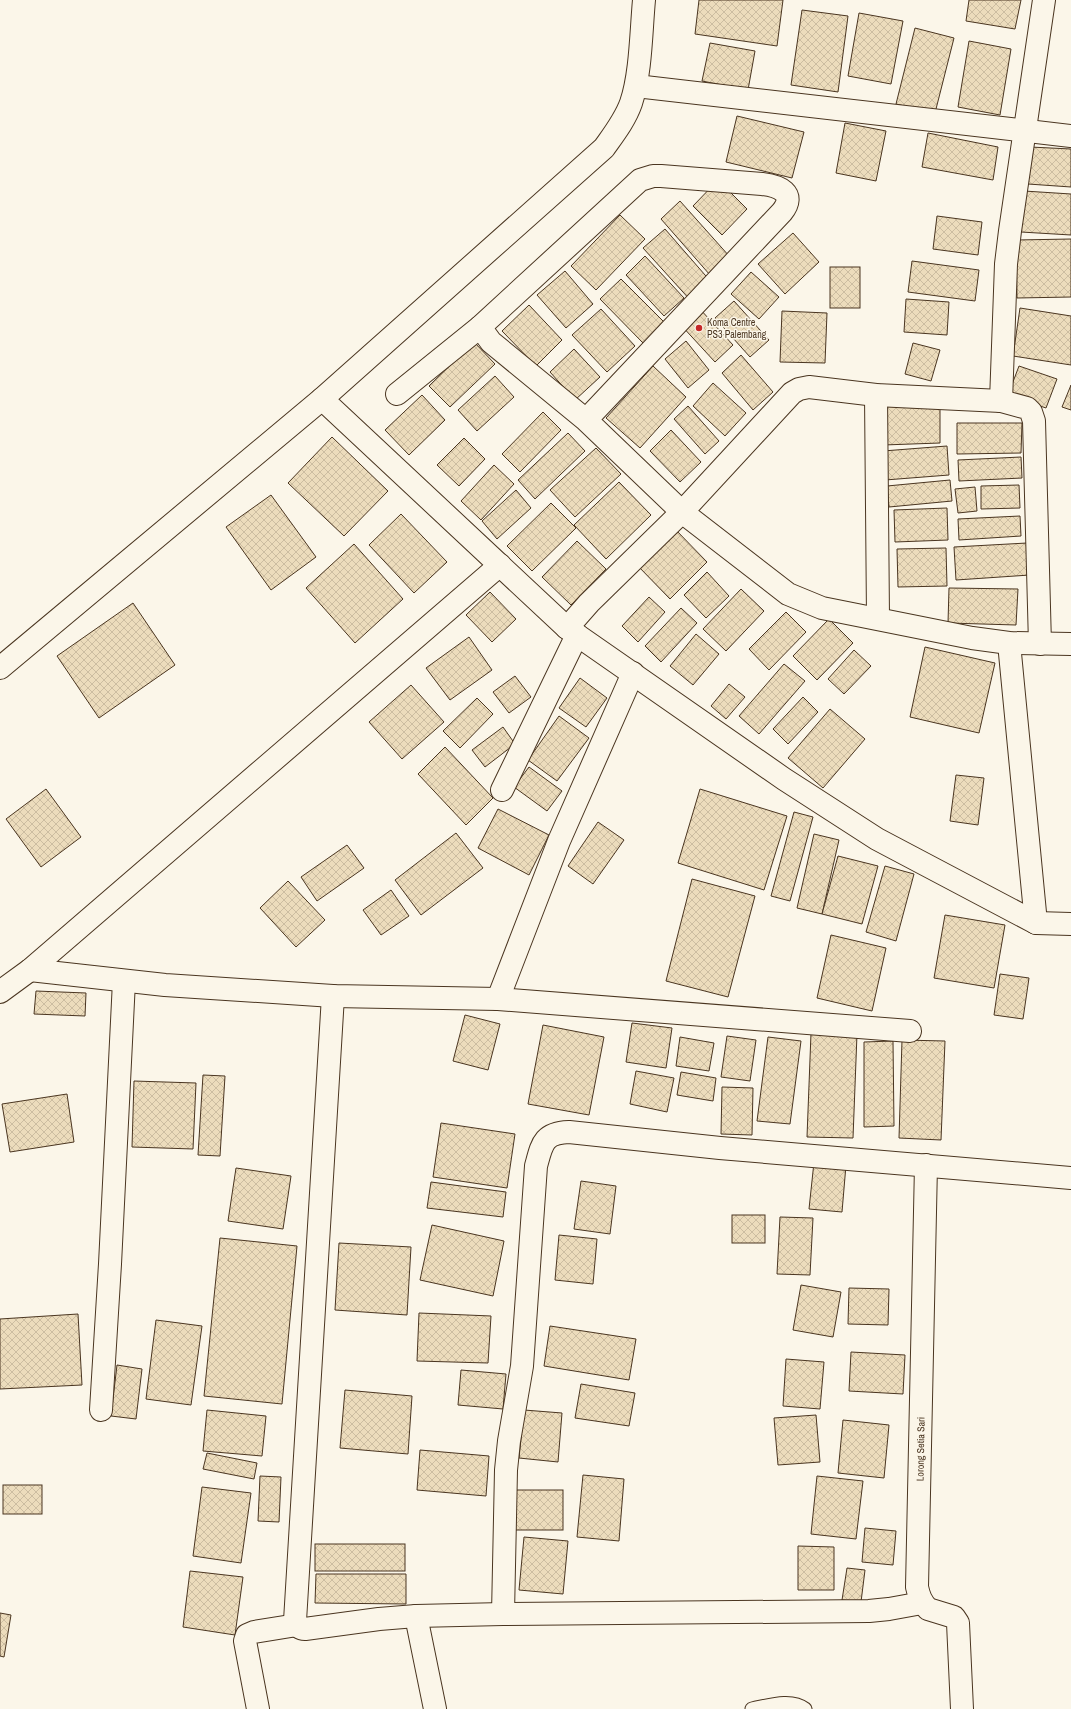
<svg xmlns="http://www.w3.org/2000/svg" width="1071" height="1709" font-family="'Archivo Narrow',sans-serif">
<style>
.building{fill:url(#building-cross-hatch);stroke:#4a3520}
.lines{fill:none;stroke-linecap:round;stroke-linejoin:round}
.service-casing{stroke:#4a3520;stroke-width:15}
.minor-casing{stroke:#4a3520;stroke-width:24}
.service{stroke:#fbf6e9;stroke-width:13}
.minor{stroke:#fbf6e9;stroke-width:22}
.poi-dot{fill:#c62828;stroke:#fbf6e9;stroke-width:1.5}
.labels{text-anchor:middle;stroke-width:3;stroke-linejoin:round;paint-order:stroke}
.poi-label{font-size:10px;fill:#4a3520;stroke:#fbf6e9;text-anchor:start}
.street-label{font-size:10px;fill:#4a3520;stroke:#fbf6e9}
</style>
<defs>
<pattern id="building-cross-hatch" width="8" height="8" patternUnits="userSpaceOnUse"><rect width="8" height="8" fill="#ecdcbc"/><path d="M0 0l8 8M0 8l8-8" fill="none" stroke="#ccbda1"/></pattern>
</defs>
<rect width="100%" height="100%" fill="#fbf6e9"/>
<g class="building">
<polygon points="699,0 783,0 777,46 695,34"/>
<polygon points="969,0 1021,0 1015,29 966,21"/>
<polygon points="802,10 848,16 838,92 791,85"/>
<polygon points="859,13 903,21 891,84 848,76"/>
<polygon points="915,28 954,38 935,113 896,104"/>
<polygon points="969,41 1011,49 1000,115 958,107"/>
<polygon points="710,43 755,51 748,90 702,81"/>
<polygon points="737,116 804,132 792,178 726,162"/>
<polygon points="845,123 886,131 876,181 836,173"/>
<polygon points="928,133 998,147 993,180 922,167"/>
<polygon points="1030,147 1071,149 1071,187 1028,184"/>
<polygon points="718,180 747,209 722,235 693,206"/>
<polygon points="1024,191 1071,194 1071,235 1021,232"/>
<polygon points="680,201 730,257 710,275 661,219"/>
<polygon points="620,215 645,239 596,290 571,266"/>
<polygon points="937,216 982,222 978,255 933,249"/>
<polygon points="665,229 712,283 692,302 643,248"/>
<polygon points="793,233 819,262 785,294 758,264"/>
<polygon points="1071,239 1071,297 1017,298 1016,240"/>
<polygon points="645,256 684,298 664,316 626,275"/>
<polygon points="912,261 979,270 975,301 908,292"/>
<rect x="830" y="267" width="30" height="41"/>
<polygon points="565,271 593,304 566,328 537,295"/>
<polygon points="751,272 779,297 759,319 731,294"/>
<polygon points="621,279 664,322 643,343 600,299"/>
<polygon points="906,299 949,302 947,335 904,332"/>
<polygon points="734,301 769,340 750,357 715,318"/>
<polygon points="529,305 562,340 536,366 502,331"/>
<polygon points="699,308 733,345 715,362 680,324"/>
<polygon points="1020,308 1071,316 1071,365 1013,356"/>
<polygon points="601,309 635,346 607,372 572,335"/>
<polygon points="782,311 827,313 825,363 780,362"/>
<polygon points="686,341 709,370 688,388 665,359"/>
<polygon points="474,342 495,364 450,407 429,386"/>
<polygon points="913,343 940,350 931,381 905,374"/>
<polygon points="574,349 600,377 575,400 550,372"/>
<polygon points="741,355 773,392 753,410 722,373"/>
<polygon points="653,366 686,397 640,448 606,418"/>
<polygon points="1019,366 1057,379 1046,408 1008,395"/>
<polygon points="495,376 514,397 477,431 458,410"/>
<polygon points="713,383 746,413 725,436 693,406"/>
<polygon points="1071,385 1071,410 1062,407"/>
<polygon points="422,395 445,420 409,455 385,430"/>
<polygon points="940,403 940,443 883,445 882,405"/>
<polygon points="688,406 719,441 705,454 674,419"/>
<polygon points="543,412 561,430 520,472 502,454"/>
<polygon points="957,423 1022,423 1021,453 957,454"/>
<polygon points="671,430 701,462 680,482 650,451"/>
<polygon points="568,433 585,451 535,499 518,480"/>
<polygon points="332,437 388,491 344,536 288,483"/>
<polygon points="464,438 485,459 459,486 437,465"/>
<polygon points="947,446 949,475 885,480 883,451"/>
<polygon points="596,448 621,474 575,517 550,490"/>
<polygon points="1021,457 1022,478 959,481 958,460"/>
<polygon points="494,465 514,484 481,520 461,501"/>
<polygon points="950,480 952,501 889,507 887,486"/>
<polygon points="619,482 651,515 606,559 574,525"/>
<polygon points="1019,485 1020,508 981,509 981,486"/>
<polygon points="975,487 977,511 958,513 955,489"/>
<polygon points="516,490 531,508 497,539 482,521"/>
<polygon points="271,495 316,557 271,590 226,527"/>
<polygon points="551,503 576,528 532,571 507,546"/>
<polygon points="947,508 948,540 895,542 894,510"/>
<polygon points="401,514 447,562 414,593 369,545"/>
<polygon points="1020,516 1021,536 959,540 958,519"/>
<polygon points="674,528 707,562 670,599 637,565"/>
<polygon points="577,541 606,569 571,605 542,577"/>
<polygon points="1027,543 1030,575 956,580 954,547"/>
<polygon points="354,544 403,599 355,643 306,588"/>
<polygon points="946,548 947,586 898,587 897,549"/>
<polygon points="707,572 729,596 706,618 684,595"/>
<polygon points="949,588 1018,589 1016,625 948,623"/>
<polygon points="741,589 764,611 726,651 703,629"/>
<polygon points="490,592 516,619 492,642 466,615"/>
<polygon points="649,597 665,612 638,642 622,626"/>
<polygon points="133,603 175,665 99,718 57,656"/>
<polygon points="681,608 697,623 661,662 645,646"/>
<polygon points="786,612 806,632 769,670 749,649"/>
<polygon points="829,619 853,643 817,680 793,656"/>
<polygon points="696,634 719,654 693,685 670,666"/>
<polygon points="469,637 492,670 450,700 426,668"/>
<polygon points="925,647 995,663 979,733 910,717"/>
<polygon points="854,650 871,666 844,694 828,679"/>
<polygon points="784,664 805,681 759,734 739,716"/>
<polygon points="515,676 531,697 509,713 493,692"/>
<polygon points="580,678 607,698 586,727 559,708"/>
<polygon points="729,684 745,697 726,719 711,706"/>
<polygon points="411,685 444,722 402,759 369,722"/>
<polygon points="803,697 818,712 788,744 773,729"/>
<polygon points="477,698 493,714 460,748 443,731"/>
<polygon points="830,709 865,739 823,788 788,758"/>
<polygon points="559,716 589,738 557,781 528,760"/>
<polygon points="503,727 515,744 485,767 472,750"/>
<polygon points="445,747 493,798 466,825 418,774"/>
<polygon points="529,767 562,791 547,811 514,787"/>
<polygon points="956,775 984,778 978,825 950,821"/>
<polygon points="46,789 81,837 41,867 6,819"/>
<polygon points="700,789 787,816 764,890 678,863"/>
<polygon points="498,809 549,835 529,875 478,848"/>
<polygon points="794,812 813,817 790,901 771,896"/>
<polygon points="598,822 624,840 593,884 568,866"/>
<polygon points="456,833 483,868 421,915 395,880"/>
<polygon points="814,834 839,840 822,914 797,908"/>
<polygon points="347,845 364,868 317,901 301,877"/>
<polygon points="838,856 878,866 862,924 822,914"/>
<polygon points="885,866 914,874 896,941 866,932"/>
<polygon points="692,879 755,896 728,997 666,981"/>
<polygon points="288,881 325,920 296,947 260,908"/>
<polygon points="391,890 409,916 381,935 363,910"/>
<polygon points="945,915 1005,925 994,988 934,978"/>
<polygon points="831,935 886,948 872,1011 817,998"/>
<polygon points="1000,974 1029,978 1023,1019 994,1015"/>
<polygon points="36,991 86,993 85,1016 34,1014"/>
<polygon points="465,1015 500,1024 488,1070 453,1061"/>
<polygon points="632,1023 672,1028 666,1068 626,1062"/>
<polygon points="543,1025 604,1037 589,1115 528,1104"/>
<polygon points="811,1033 857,1034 853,1138 807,1137"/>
<polygon points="727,1036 756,1040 750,1081 721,1077"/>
<polygon points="680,1037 714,1043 709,1071 676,1066"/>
<polygon points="768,1037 801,1041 790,1124 757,1121"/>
<polygon points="902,1040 945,1041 941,1140 899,1138"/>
<polygon points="893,1041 894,1126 864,1127 864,1042"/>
<polygon points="636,1071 674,1078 667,1112 630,1104"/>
<polygon points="681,1072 716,1078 713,1101 677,1095"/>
<polygon points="203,1075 225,1076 220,1156 198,1155"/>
<polygon points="134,1081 196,1083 193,1149 132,1147"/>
<polygon points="722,1087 753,1088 752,1135 721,1134"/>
<polygon points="67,1094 74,1142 10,1152 2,1104"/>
<polygon points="441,1123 515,1134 507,1188 433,1177"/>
<polygon points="814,1162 846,1165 842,1212 809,1209"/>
<polygon points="236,1168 291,1176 283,1229 228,1221"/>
<polygon points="581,1181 616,1186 610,1234 574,1229"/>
<polygon points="431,1182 506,1192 503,1217 427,1208"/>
<rect x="732" y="1215" width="33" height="28"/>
<polygon points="780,1217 813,1218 810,1275 777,1274"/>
<polygon points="432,1225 504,1241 493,1296 420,1280"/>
<polygon points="559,1235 597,1239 593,1284 555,1280"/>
<polygon points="220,1238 297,1246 282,1404 204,1396"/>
<polygon points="339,1243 411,1247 407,1315 335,1310"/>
<polygon points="801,1285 841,1292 833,1337 793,1330"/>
<polygon points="849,1288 889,1289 888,1325 848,1324"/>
<polygon points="419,1313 491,1316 488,1363 417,1361"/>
<polygon points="78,1314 82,1385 0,1389 0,1319"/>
<polygon points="156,1320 202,1326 191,1405 146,1399"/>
<polygon points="550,1326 636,1339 629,1380 544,1366"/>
<polygon points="851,1352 905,1355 903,1394 849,1391"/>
<polygon points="786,1359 824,1362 820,1409 783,1406"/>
<polygon points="117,1365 142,1369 136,1419 111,1416"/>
<polygon points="461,1370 506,1374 503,1409 458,1405"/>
<polygon points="581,1384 635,1393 629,1426 575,1418"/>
<polygon points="345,1390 412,1396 408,1454 340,1448"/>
<polygon points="207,1410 266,1416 262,1456 203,1451"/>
<polygon points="524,1410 562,1413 558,1462 519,1458"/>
<polygon points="816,1415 820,1462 778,1465 774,1418"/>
<polygon points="843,1420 889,1425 884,1478 838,1473"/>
<polygon points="420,1450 489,1456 486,1496 417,1490"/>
<polygon points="207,1453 257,1463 254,1479 203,1469"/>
<polygon points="583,1475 624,1479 619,1541 577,1537"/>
<polygon points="260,1476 281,1477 279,1522 258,1521"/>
<polygon points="817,1476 863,1481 856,1539 811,1534"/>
<rect x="3" y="1485" width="39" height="29"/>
<polygon points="202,1487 251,1493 241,1563 193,1556"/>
<rect x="512" y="1490" width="51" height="40"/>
<polygon points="865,1528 896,1531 893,1565 862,1562"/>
<polygon points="524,1537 568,1541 563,1594 519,1590"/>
<rect x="315" y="1544" width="90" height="27"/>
<polygon points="798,1546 834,1547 834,1590 798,1590"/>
<polygon points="847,1568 865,1570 861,1602 842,1600"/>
<polygon points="190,1571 243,1577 235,1635 183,1627"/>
<polygon points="316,1574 406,1574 406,1604 315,1603"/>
<polygon points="0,1613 11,1615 4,1657 0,1656"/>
</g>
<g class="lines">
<defs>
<path id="service" d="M752,1709c16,-3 39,-11 53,0"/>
<g id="minor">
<polyline points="636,86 1071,136"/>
<polyline points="397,394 480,327"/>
<polyline points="876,395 878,618"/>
<polyline points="322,399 567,628 577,635 784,779 877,839 1036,923 1071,924"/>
<polyline points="1001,401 1006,264 1010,231 1044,0"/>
<path d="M586,420l196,-208c15,-19 -3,-26 -20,-28l-101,-8h-8l-13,4 -160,147 11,15 95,78 96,92 106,82 34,14 150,30 37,5 62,1"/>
<polyline points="567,628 589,603 682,512 792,393 799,389 809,387 876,395 1001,401 1027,408 1031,412 1034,421 1040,644"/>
<polyline points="1009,643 1036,923"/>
<path d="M0,668l322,-269 282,-251c10,-14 21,-28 27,-45 10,-30 10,-71 13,-103"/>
<polyline points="502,790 577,635"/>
<polyline points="30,970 165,985 333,996 498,999 910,1031"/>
<polyline points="0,992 30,970 500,565"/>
<path d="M333,996l-38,625c2,5 5,8 10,8l74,-10 37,-3 87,-2 366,-3 20,-2 33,-6"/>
<polyline points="498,999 559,841 633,673"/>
<path d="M926,1165l-9,422c2,9 4,15 11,22l26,8 4,6 4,86"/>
<polyline points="101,1410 110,1264 124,981"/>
<path d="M503,1614l3,-144 3,-29 13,-75 14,-200c6,-22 7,-33 33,-34l151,16 351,30"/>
<polyline points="416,1616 435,1709"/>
<polyline points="258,1709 245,1641 247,1635 254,1632 297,1625"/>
</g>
</defs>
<use href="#service" class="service-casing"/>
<use href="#minor" class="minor-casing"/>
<use href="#service" class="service"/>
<use href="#minor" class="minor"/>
</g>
<circle class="poi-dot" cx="699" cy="328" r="4"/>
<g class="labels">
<g class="poi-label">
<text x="707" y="326">Koma Centre<tspan x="707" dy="12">PS3 Palembang</tspan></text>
</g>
<g class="street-label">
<text transform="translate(920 1449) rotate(-89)" y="4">Lorong Setia Sari</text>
</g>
</g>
</svg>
